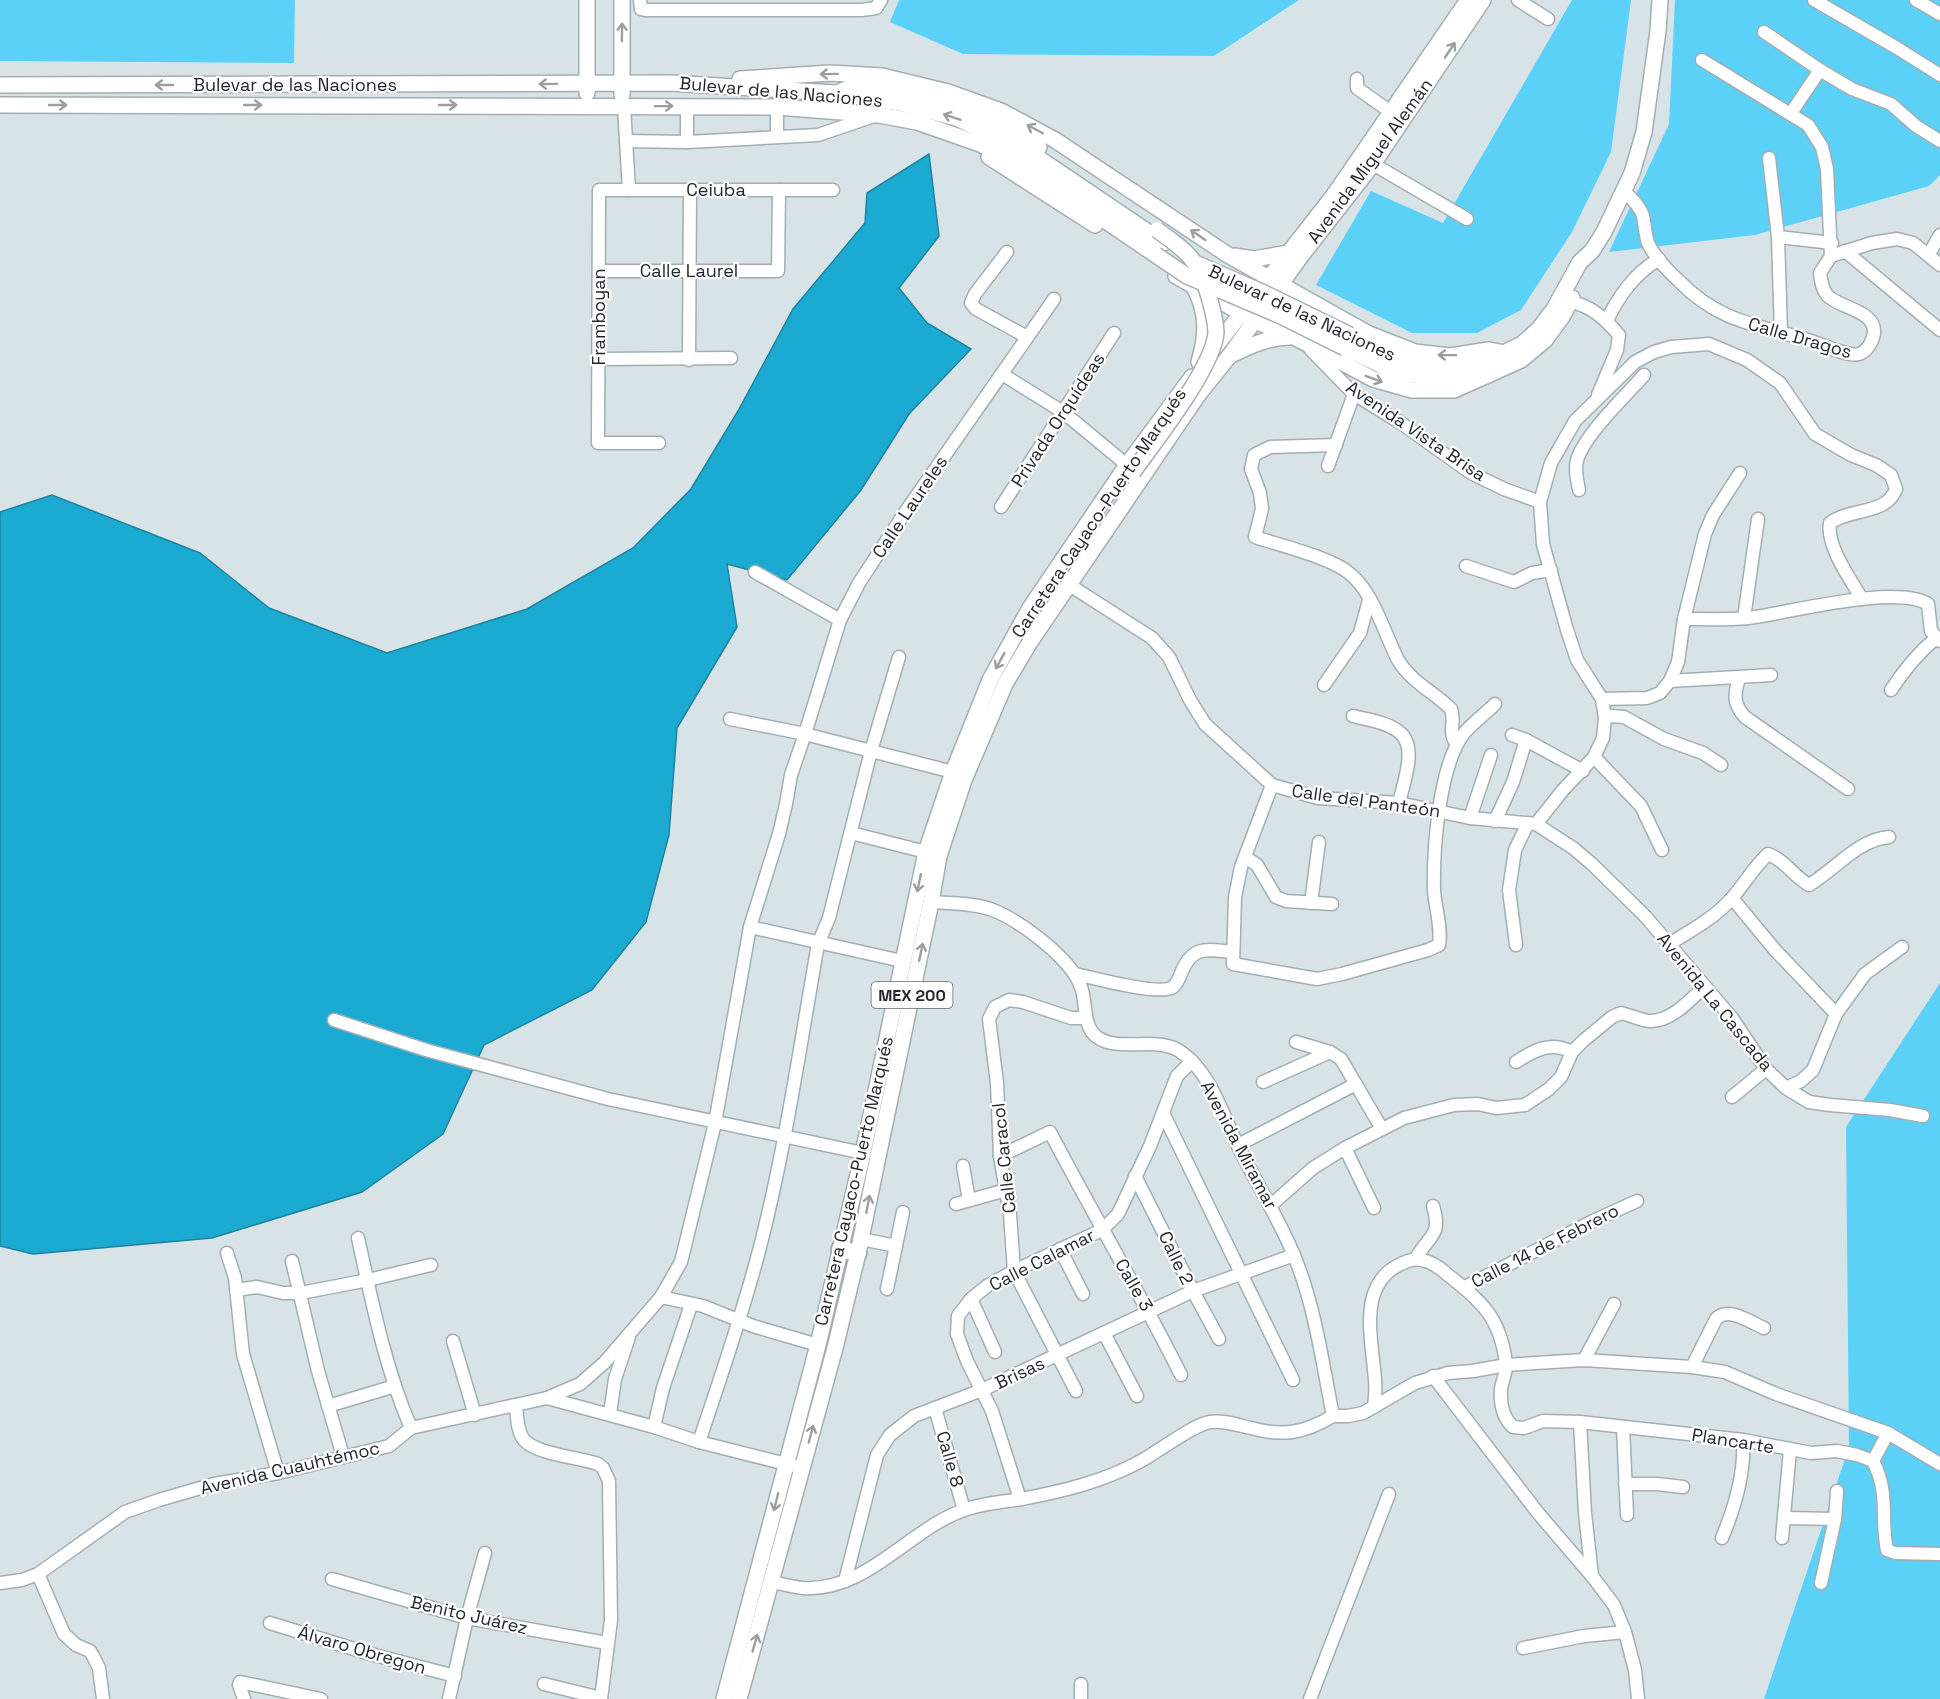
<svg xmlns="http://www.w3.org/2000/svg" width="1940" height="1699" font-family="'Space Grotesk',sans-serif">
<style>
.green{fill:#5bd1f8}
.water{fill:#1babd2;stroke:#1d839f;stroke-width:1.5}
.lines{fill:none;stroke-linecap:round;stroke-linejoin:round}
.minor-casing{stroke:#a4aeb2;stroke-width:15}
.major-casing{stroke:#a4aeb2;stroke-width:18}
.highway-casing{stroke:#a4aeb2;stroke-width:20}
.minor{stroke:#fff;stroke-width:12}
.major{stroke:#fff;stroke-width:15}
.highway{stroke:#fff;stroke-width:16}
.major-bridge-casing{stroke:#a4aeb2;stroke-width:18;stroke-linecap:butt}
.major-bridge{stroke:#fff;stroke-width:15}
.oneway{stroke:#9c9e9f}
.labels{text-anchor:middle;stroke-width:4.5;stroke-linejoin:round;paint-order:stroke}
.shield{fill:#fff;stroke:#656869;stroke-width:1.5}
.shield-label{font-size:16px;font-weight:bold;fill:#232729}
.street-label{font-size:18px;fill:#232729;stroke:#fff}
</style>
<rect width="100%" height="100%" fill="#d8e3e7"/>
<g class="green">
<polygon points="0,0 295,0 294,63 0,61"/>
<polygon points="899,0 1299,0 1214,56 963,54 890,22"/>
<polygon points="1572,0 1631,0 1611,152 1572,232 1521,310 1477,333 1412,333 1316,285 1371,191 1443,223"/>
<polygon points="1675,0 1940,0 1940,175 1929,186 1755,235 1609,252 1669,124"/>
<polygon points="1940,983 1940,1699 1764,1699 1849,1447 1846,1127"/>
</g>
<polygon class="water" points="929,154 939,236 899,288 927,323 971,349 909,414 861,490 787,580 727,564 737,627 677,728 669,835 646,922 592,990 484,1045 443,1134 362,1192 212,1238 33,1254 0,1246 0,512 52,495 200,553 269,608 387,653 527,609 633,548 691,489 738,411 793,309 865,223 867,193"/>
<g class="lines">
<defs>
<g id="minor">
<polyline points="640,0 641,9 645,10 862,10 876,8 881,0"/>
<polyline points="1518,0 1548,19"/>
<polyline points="1814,0 1897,48 1940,75"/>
<polyline points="1916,0 1940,14"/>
<polyline points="1764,32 1820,70 1852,89 1891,104 1916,126 1940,141"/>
<polyline points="1702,60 1808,125 1822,147 1827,169 1831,256"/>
<polyline points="1357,79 1357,88 1392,113"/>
<polyline points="624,107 629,190"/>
<polyline points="1791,113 1820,70"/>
<polyline points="777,137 777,107"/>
<polyline points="626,141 687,142 818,135 874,116"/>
<polyline points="687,142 687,106"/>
<polyline points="1769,158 1778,237 1781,333"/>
<polyline points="1373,164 1467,219"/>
<path d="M1624,191c7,7 16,15 19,25 2,9 2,18 5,27 7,15 20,28 32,39 40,41 80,43 131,59 12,4 37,16 48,13 8,-2 14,-13 15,-21 2,-23 -36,-25 -47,-38 -5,-6 -6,-14 -7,-22l11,-17 41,-13 25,-4 16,4 27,22"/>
<polyline points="1778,237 1832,243"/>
<polyline points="1845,251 1940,330"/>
<polyline points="1007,252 975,294 971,303 976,309 1027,337"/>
<polyline points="1929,254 1940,235"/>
<polyline points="600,271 778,271 779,190"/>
<path d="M1570,302c21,3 36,18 49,33l-2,15 -19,45"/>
<path d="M1607,320c12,-24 27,-46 52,-61"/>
<polyline points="1311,350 1354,394 1401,423 1471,473 1504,489 1540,502"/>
<polyline points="599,359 731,358"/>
<polyline points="689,360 690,190"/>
<polyline points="1002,374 1063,412 1127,465"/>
<polyline points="659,443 598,443 599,190 833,190"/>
<path d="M1336,445l-66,2 -16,8 -3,14 9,24 2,16 -7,28c24,8 77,21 94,36 24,18 36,62 49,87 13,22 36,32 53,49 5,13 -4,24 6,35"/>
<polyline points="1328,466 1354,394"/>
<path d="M1579,490c-2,-11 -5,-22 -1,-33 10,-26 47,-60 66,-82"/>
<polyline points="1001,507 1114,333"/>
<polyline points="1466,566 1514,582 1532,573 1551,570"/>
<polyline points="755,572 840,620"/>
<polyline points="1068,584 1152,638 1169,657 1190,700 1205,724 1272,785 1318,798 1399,803 1470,818 1536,824 1573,848 1592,864 1645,916 1732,1018 1766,1069 1786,1088 1809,1102 1830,1105 1890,1110 1923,1116"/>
<polyline points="1744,618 1758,519"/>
<path d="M1684,619c21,0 43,1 64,-1 41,-5 147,-34 180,-14l3,27 9,10"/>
<path d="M1739,678c-5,17 -6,26 6,39l103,72"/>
<polyline points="1670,681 1771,675"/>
<polyline points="1324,685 1360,633 1369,600"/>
<path d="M1891,690c13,-20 27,-37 45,-52"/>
<polyline points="1602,699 1647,698 1660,693 1670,681 1678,662 1684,619 1705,534 1713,515 1740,473"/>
<path d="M1353,716c15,4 33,6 45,15 21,14 5,53 1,72"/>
<polyline points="1605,718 1611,716 1624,717 1664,739 1703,753 1721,765"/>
<polyline points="730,719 805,734 953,772"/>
<polyline points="1512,735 1526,740 1583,771"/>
<polyline points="1594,757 1641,806 1662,850"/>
<path d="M1272,785l-31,82 -6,30 -2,67 84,15 25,-5 86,-24 11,-5c3,-19 -4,-37 -5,-55 -1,-40 5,-127 31,-158 9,-10 21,-19 30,-28"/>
<polyline points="1470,818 1491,755"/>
<polyline points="1495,821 1513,782 1526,740"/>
<path d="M1536,824l27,-34 31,-33 9,-19 2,-20 -3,-19 -25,-39 -10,-30 -24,-86 -3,-42 11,-39 24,-42 60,-59 19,-10 17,-5 38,-3 38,16 33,23 35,51 36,21 25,10 15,10 5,14c-10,27 -45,18 -66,34 -4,23 21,57 32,76"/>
<polyline points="851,833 926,852"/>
<polyline points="1245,857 1257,865 1276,897 1286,901 1332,904"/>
<polyline points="1732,898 1775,950 1836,1014"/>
<path d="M931,902c19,1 40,1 59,7 28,10 81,49 91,78 6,15 1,39 16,50 21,16 61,-2 84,15 29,20 41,61 56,92 18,37 40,71 56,109 22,52 29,108 40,163"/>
<polyline points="1311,903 1319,842"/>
<polyline points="750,927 902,961"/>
<path d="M1669,944c23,-14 47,-27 64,-47 12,-14 21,-30 35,-43 17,6 25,22 41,31 27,-16 48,-45 80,-48"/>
<polyline points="1516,945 1509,890 1515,850 1528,823"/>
<path d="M1076,974c17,4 84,22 97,13 5,-4 7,-11 9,-16 12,-27 26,-21 51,-19"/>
<polyline points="334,1020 426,1050 608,1099 863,1153"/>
<polyline points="1296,1042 1330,1052 1341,1059 1382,1129"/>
<path d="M1516,1062c18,-12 35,-21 56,-10"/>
<polyline points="1263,1082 1330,1052"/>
<polyline points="1786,1088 1801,1081 1813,1070 1836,1014 1865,974 1902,947"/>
<polyline points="1732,1097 1766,1069"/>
<polyline points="1163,1113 1293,1380"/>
<polyline points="1238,1145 1356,1084"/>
<polyline points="1345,1148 1374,1208"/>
<path d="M1000,1156l50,-24c43,82 90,161 131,243"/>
<polyline points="963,1166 969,1200"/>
<polyline points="1135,1176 1193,1291 1219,1339"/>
<polyline points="956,1204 1006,1190"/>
<path d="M1270,1206l43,-38 32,-20 59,-30 50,-13 24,-1 18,4 29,-3 24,-16 12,-12 11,-25 11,-11 29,-24 9,-4c9,2 19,7 28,8 22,1 40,-20 55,-34"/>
<path d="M358,1238c14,64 27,130 53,190"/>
<polyline points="861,1239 896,1246"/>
<polyline points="1060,1249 1083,1294"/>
<polyline points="227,1253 235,1278 243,1354 278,1473"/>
<path d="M1416,1258c14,-24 26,-22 17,-52"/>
<polyline points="292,1261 318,1371 343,1456"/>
<polyline points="1465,1287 1593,1221 1637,1201"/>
<polyline points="887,1289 903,1212"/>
<polyline points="236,1290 257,1287 283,1293 301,1293 368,1280 431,1265"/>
<polyline points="661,1297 703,1306 753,1326 818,1345"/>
<polyline points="971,1299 995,1352"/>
<polyline points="1104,1333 1137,1396"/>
<polyline points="453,1341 475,1415"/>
<polyline points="1584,1360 1614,1304"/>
<path d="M1692,1367l24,-48c12,-13 34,3 48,9"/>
<polyline points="1433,1376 1538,1513 1592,1576 1614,1605 1625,1632 1635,1670 1638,1699"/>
<polyline points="1076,1391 1014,1271 1010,1214 1000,1156 997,1083 989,1019 995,1007 1009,1000 1023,1002 1071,1018 1086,1018"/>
<polyline points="547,1398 580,1384 605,1362 661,1297 681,1262 715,1123 750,927 779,834 786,804 791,775 805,734 840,620 859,583 906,511 1054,299"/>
<path d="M516,1405c1,11 1,28 9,36 15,14 53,16 73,23l5,4 6,13 2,139 -10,79"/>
<polyline points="328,1406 395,1386"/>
<path d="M1374,1407c1,-9 2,-18 1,-27 -3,-43 -20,-101 33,-119 15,-5 29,4 40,14 34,27 52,42 58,88 1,9 -4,18 -5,26 -1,14 2,29 12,38l11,1 19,-7 37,1 163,18 68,13 26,-2 20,4 16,6c17,33 7,56 14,89l8,3 45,1"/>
<polyline points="935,1408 964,1510"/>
<polyline points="610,1414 615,1379 629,1337"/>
<polyline points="1333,1416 1348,1416 1363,1413 1415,1383 1448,1373 1473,1371 1506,1365 1584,1360 1692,1367 1725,1372 1776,1394 1888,1433 1940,1464"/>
<polyline points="1580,1422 1585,1513 1592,1576"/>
<polyline points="654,1427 663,1388 691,1305"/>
<polyline points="1623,1427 1627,1515"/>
<path d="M699,1442c21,-63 43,-126 60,-191 26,-100 41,-205 59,-307l11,-26 42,-167 28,-94"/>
<polyline points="1873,1461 1888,1433"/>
<polyline points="1625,1484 1657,1484 1683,1487"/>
<polyline points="1020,1499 992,1411 967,1361 957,1334 958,1316 971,1299 987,1286 1014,1271 1102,1230 1118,1214 1150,1146 1177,1076 1192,1061"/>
<polyline points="1785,1518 1835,1519"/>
<path d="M1722,1538c13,-31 23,-65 21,-98"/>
<polyline points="1782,1538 1790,1450"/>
<polyline points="38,1574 64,1634 76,1645 90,1651 93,1656 99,1668 103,1699"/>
<polyline points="332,1579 467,1618 607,1643"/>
<polyline points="845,1581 877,1455 890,1435 914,1416 982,1390 1193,1291 1294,1255"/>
<path d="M772,1582c10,2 21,5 31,6 64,4 106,-59 161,-78 19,-7 39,-8 58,-11 41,-8 80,-17 117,-37 19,-10 53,-37 71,-40 14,-2 27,3 41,6 32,9 53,5 82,-12"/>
<polyline points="0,1583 22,1580 38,1574 125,1512 159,1500 214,1484 278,1473 389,1446 411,1428 547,1398 654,1427 699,1442 802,1468"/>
<polyline points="1821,1583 1835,1519 1837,1491"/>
<polyline points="270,1623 367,1653 455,1676"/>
<polyline points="1523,1648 1584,1636 1625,1632"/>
<polyline points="544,1684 601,1698"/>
<polyline points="1081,1684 1081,1699"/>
<polyline points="244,1699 239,1685 240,1682 321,1699"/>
<polyline points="449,1699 467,1618 485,1553"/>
<polyline points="1310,1699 1389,1494"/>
</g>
<g id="major">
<polyline points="622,0 622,95"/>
<polyline points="740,79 830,73 882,76 948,92 1001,111 1055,140 1228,255 1369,334 1415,352 1450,356 1489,350 1505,353"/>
<polyline points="0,85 671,83 835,93 900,103 956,118 1028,151 1164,243"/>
<polyline points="587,93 587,0"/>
<polyline points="837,93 856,85 916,94 968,109 1039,147"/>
<polyline points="0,105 777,107 879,115 917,122 980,144 1020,163 1156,255"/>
<polyline points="989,157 1095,225"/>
<polyline points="1235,256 1254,259 1288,253"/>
<polyline points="1176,276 1255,321 1294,337 1373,379 1412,390 1454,390 1488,375"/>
<path d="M1194,287c14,26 13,48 5,75"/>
<polyline points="1351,336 1397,359 1445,369 1488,361 1522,344 1538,330 1554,309 1580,262 1592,251 1604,232 1632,173 1644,132 1658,31 1660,0"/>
<polyline points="1345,348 1393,371 1447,381 1488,375 1521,360 1545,340 1562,317 1572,298"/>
<polyline points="1212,351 1334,195 1468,0"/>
<path d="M1233,354c19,-9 36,-17 57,-17"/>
<polyline points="724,1699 818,1345 863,1153 926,852 953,772 990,680 1030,608 1127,465 1192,377"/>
<polyline points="739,1699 835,1348 858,1253 931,902 939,856 964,780 1005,684 1030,642 1198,395 1230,355 1301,256 1373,164 1483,0"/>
</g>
<polyline id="highway" points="840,1249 858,1253"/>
</defs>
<use href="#minor" class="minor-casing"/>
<use href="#major" class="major-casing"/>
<use href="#highway" class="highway-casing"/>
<use href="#minor" class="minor"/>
<use href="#major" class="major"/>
<use href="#highway" class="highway"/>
<defs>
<g id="major-bridge">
<polyline points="1156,255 1187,276 1281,316 1345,348"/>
<polyline points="1195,263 1264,293 1350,335"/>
<path d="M1133,472c22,-31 80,-104 83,-139 0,-12 -4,-25 -7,-36 -10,-37 -22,-46 -52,-67"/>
</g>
</defs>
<use href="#major-bridge" class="major-bridge-casing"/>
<use href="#major-bridge" class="major-bridge"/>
</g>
<defs><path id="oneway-shaft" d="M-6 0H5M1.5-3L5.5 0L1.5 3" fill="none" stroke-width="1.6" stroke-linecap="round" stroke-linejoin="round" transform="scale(1.5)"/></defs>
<g class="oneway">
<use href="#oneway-shaft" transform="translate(622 32) rotate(-89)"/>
<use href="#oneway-shaft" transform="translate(1450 50) rotate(-56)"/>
<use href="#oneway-shaft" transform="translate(829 74) rotate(179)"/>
<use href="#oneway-shaft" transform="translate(548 84) rotate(179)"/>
<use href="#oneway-shaft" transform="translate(164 85) rotate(180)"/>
<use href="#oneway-shaft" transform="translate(58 105)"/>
<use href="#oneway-shaft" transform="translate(253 105)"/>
<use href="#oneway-shaft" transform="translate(448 105)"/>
<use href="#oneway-shaft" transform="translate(664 106) rotate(-1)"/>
<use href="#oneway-shaft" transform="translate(952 117) rotate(-162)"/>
<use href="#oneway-shaft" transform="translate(1035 129) rotate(-152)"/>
<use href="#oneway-shaft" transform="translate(1198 235) rotate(-146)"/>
<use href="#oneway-shaft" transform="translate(1447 355) rotate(-179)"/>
<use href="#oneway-shaft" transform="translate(1374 379) rotate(21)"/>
<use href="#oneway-shaft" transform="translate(1000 661) rotate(119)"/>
<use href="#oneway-shaft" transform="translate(919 883) rotate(102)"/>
<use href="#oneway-shaft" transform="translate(921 952) rotate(-78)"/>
<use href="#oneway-shaft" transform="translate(868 1204) rotate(-79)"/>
<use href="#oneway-shaft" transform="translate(811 1434) rotate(-75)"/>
<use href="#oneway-shaft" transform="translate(776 1502) rotate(104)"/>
<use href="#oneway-shaft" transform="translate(755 1643) rotate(-74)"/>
</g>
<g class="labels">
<rect class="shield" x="871.5" y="982" width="81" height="26" rx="4.5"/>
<g class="shield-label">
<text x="912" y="1001">MEX 200</text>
</g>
<g class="street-label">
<text x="295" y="91">Bulevar de las Naciones</text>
<text transform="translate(781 92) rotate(5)" y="6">Bulevar de las Naciones</text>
<text transform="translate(1370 161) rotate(-54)" y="6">Avenida Miguel Alemán</text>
<text x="716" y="196">Ceiuba</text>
<text x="689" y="277">Calle Laurel</text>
<text transform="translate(1302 313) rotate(25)" y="6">Bulevar de las Naciones</text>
<text transform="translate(599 317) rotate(-90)" y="6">Framboyan</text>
<text transform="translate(1800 338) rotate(16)" y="6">Calle Dragos</text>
<text transform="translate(1058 420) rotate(-57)" y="6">Privada Orquídeas</text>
<text transform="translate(1416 431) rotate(34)" y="6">Avenida Vista Brisa</text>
<text transform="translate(910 507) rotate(-56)" y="6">Calle Laureles</text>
<text transform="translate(1099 513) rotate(-56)" y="6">Carretera Cayaco-Puerto Marqués</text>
<text transform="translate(1366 801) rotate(8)" y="6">Calle del Panteón</text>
<text transform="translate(1715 1002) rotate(51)" y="6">Avenida La Cascada</text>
<text transform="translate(1239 1145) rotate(62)" y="6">Avenida Miramar</text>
<text transform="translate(1004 1158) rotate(-96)" y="6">Calle Caracol</text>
<text transform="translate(854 1181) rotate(-77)" y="6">Carretera Cayaco-Puerto Marqués</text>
<text transform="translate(1545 1246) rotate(-27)" y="6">Calle 14 de Febrero</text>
<text transform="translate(1176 1258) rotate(64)" y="6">Calle 2</text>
<text transform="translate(1042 1260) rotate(-27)" y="6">Calle Calamar</text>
<text transform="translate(1134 1285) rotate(60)" y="6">Calle 3</text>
<text transform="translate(1020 1373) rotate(-25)" y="6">Brisas</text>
<text transform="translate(1733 1441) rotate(9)" y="6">Plancarte</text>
<text transform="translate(950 1459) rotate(74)" y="6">Calle 8</text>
<text transform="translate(290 1468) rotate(-13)" y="6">Avenida Cuauhtémoc</text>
<text transform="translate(469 1615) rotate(13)" y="6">Benito Juárez</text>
<text transform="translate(362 1650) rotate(16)" y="6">Álvaro Obregon</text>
</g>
</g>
</svg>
